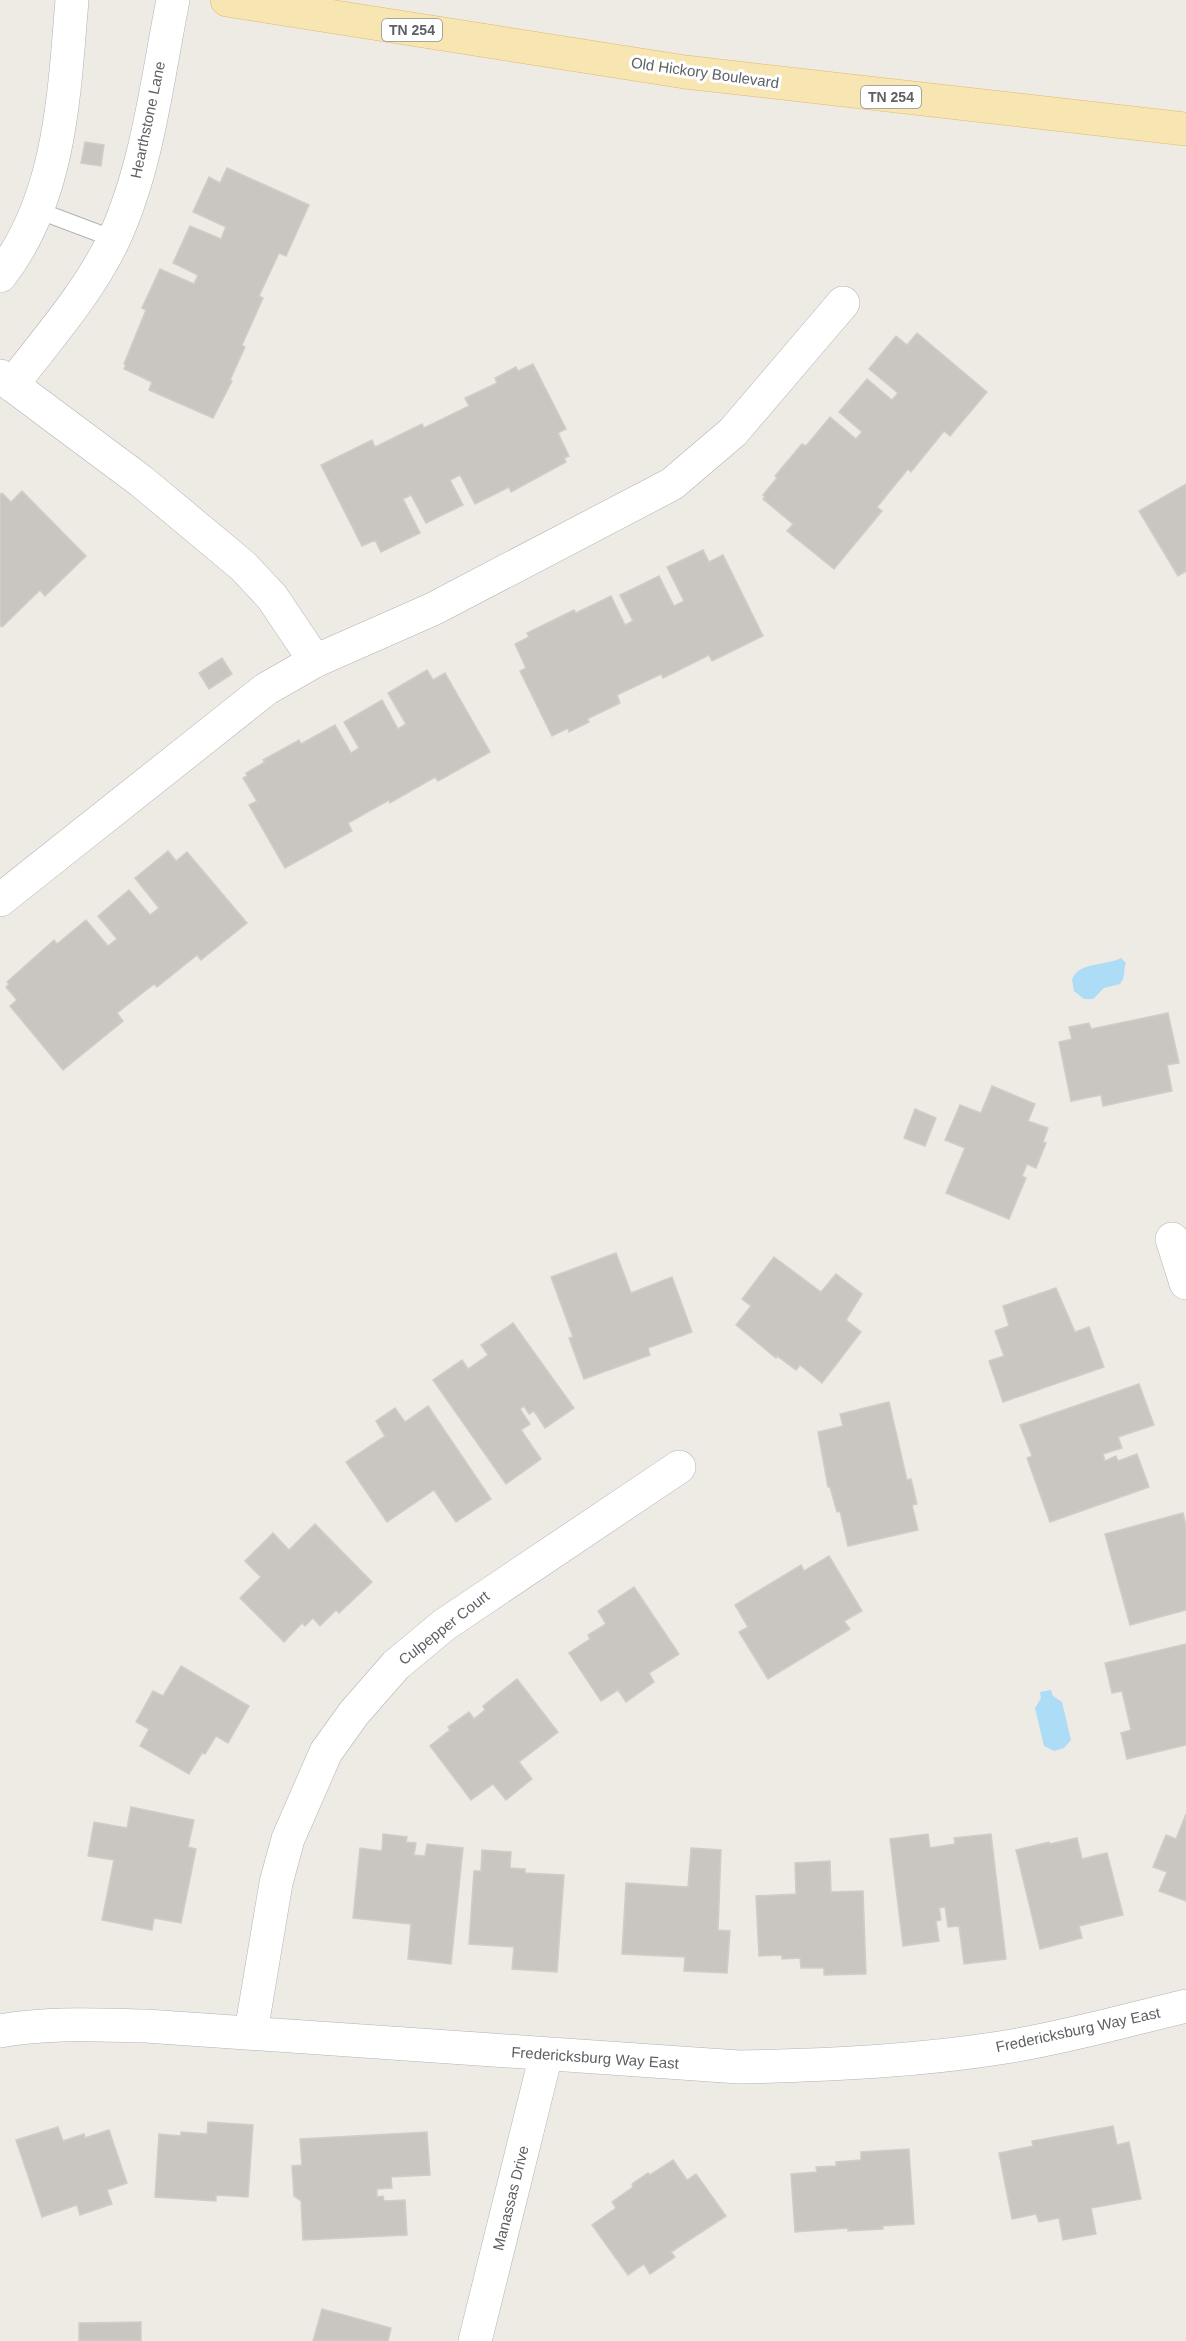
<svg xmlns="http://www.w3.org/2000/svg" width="1186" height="2341" font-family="Helvetica,sans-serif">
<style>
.water{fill:#addcf6}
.building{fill:#c9c6c2;stroke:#d2cdc4;stroke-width:1.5}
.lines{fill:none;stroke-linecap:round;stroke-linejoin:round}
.service-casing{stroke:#b0b3b6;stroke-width:18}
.minor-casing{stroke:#b0b3b6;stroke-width:34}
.primary-casing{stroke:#e3b869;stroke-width:34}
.service{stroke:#fff;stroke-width:16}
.minor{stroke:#fff;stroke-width:33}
.primary{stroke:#f7e6b1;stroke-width:33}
.labels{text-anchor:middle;stroke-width:6;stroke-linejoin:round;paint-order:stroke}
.shield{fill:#fff;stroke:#8e9092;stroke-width:1.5}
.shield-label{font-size:14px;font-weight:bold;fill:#5d6164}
.street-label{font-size:15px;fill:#5d6164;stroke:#fff}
</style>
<rect width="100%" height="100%" fill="#eeebe5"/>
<g class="water">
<path d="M1121,958l5,5c-3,7 0,14 -6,21l-16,4 -11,11h-9l-10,-8 -2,-11c6,-19 35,-14 49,-22z"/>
<polygon points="1051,1690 1053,1696 1062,1702 1071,1740 1064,1748 1054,1751 1044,1746 1035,1708 1041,1698 1040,1692"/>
</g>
<g class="building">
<polygon points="85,142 104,145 101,166 81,163"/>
<polygon points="227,168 309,205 286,256 279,253 259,296 263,298 242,345 245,347 230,380 232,381 213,418 149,390 152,382 124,369 126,365 124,364 146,310 142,308 160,269 194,284 198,275 173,263 190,226 221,239 226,227 193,212 209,177 220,183"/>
<polygon points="917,333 987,392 950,436 944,431 911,472 908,469 877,507 882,511 834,569 787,531 793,524 763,499 765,497 763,495 777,478 775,476 802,444 806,446 830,417 856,439 862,432 839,412 867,379 892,400 898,393 869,369 896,336 907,345"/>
<polygon points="533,364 566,429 558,433 569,456 564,458 566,462 511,492 509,487 475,504 460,475 450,480 463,505 426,523 411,495 403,499 420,533 381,552 375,540 362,546 321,465 372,440 375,447 422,424 424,428 469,406 465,398 497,383 495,378 516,367 518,371"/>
<polygon points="1186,484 1186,571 1178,576 1139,511"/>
<polygon points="22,491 86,556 45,596 40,590 2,627 0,625 0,495 2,493 11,502"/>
<polygon points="703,550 709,562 723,555 763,636 712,661 709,655 663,678 661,674 617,695 620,703 587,719 589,722 569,732 568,728 552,736 520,671 526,668 515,644 529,637 527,633 574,610 576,613 611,596 625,625 633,621 620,595 659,576 674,606 684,601 667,567"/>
<polygon points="222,658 232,674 209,689 199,673"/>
<polygon points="427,670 433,680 445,673 490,752 438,781 435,777 390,803 389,800 348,823 352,831 285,868 249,805 257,801 243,778 247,776 246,773 265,762 263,760 299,740 301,744 335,725 351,753 359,748 344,722 382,700 398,729 406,724 388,693"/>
<polygon points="168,851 176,861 187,852 247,923 201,960 197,955 157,987 154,984 117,1013 123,1021 63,1070 10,1006 17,1000 6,987 9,984 7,982 54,940 57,944 86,920 108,946 117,939 98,916 129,890 150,915 159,908 135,878"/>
<polygon points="1168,1013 1179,1063 1167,1065 1172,1091 1103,1106 1101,1095 1071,1101 1059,1042 1072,1039 1069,1027 1089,1023 1091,1029"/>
<polygon points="992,1086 1035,1104 1028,1121 1048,1128 1043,1142 1046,1143 1036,1168 1027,1164 1022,1176 1026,1178 1009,1219 946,1193 965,1148 945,1140 960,1105 981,1113"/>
<polygon points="915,1109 936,1118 925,1146 904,1138"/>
<polygon points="616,1253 631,1293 672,1277 692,1332 648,1348 650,1355 584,1379 569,1338 573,1337 551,1277"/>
<polygon points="774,1257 821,1292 836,1274 862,1294 846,1320 861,1332 822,1383 800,1365 796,1370 777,1356 776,1358 736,1325 751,1306 742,1299"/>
<polygon points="1056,1288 1075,1332 1089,1327 1104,1367 1003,1402 989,1361 1004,1356 995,1331 1009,1326 1003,1306"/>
<polygon points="513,1323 574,1408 545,1428 534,1411 529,1414 524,1406 520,1409 530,1424 521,1430 541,1459 506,1484 433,1380 462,1360 468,1369 488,1355 481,1345"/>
<polygon points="1139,1384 1154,1425 1118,1437 1122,1448 1103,1454 1105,1461 1116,1456 1118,1461 1137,1454 1149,1487 1050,1522 1027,1458 1032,1456 1020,1425"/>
<polygon points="889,1402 907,1480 911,1479 917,1504 912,1505 918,1530 848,1546 840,1511 837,1512 830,1487 828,1487 818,1432 843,1426 840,1414"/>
<polygon points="428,1406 491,1499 456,1522 434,1490 387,1522 346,1462 385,1436 376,1421 395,1408 405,1422"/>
<polygon points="1183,1513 1186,1526 1186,1610 1130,1625 1105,1534"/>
<polygon points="315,1524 372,1582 339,1613 336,1610 320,1626 313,1618 305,1626 302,1623 284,1642 240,1598 261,1577 245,1561 273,1533 289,1550"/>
<polygon points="829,1556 862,1611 844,1621 850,1629 768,1679 739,1632 748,1627 735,1605 801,1565 804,1571"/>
<polygon points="634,1587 679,1654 649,1673 654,1682 626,1702 618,1690 601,1701 569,1653 590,1639 588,1635 606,1624 598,1611"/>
<polygon points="1186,1644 1186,1745 1127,1759 1121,1733 1131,1730 1122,1691 1112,1693 1105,1663"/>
<polygon points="181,1666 249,1706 228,1743 216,1736 205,1754 202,1753 189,1774 140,1746 149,1729 136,1722 153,1691 163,1696"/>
<polygon points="517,1679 558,1732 519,1762 532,1779 506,1800 493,1784 471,1800 430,1746 450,1730 448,1727 469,1712 474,1719 485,1710 483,1706"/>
<polygon points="131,1807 194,1820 188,1847 196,1849 181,1923 154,1918 152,1930 102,1920 114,1860 88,1856 94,1822 127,1828"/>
<polygon points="1186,1814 1186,1901 1159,1891 1167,1872 1153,1867 1166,1835 1176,1839"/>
<polygon points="383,1834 407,1837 406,1842 416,1843 414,1855 425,1856 427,1844 463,1848 451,1964 408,1959 411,1924 353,1918 360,1848 382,1851"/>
<polygon points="928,1834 930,1848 955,1844 954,1838 991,1834 1006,1959 964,1964 959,1926 948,1927 945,1907 939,1908 941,1920 936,1921 939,1941 903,1946 890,1839"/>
<polygon points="1077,1838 1082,1859 1107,1853 1123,1915 1079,1926 1082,1938 1040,1949 1016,1850 1049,1842 1050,1844"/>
<polygon points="691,1848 721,1850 718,1930 730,1931 727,1973 684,1971 685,1957 622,1954 626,1883 688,1887"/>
<polygon points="482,1850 511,1852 510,1868 525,1869 525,1873 564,1875 557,1972 512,1969 514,1947 469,1944 474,1871 481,1871"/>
<polygon points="830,1861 831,1892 863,1891 866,1974 824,1975 824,1968 801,1968 800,1958 782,1959 782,1955 759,1956 756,1896 796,1894 795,1863"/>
<polygon points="208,2122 253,2125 248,2197 216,2195 216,2201 155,2197 159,2134 181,2136 181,2132 207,2134"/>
<polygon points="1113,2126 1117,2145 1129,2142 1141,2199 1091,2208 1096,2234 1063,2240 1059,2218 1039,2222 1036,2214 1012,2219 999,2153 1033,2146 1032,2141"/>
<polygon points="58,2127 63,2141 84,2134 85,2138 109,2130 127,2183 107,2190 112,2204 80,2215 77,2205 42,2217 16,2140"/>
<polygon points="427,2132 430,2175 391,2177 392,2188 377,2189 377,2197 383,2196 384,2201 405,2200 407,2235 303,2240 301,2201 294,2196 292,2166 302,2165 300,2139"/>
<polygon points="909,2149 914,2224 882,2226 883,2229 848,2231 848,2228 795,2232 791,2174 817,2172 816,2167 836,2166 836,2162 861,2160 861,2152"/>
<polygon points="673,2160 687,2180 696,2174 726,2216 671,2252 675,2257 650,2274 644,2264 628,2275 592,2225 616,2208 612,2202 633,2187 632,2184 648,2173 650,2175"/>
<polygon points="322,2309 391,2328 388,2341 313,2341"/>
<polygon points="141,2322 141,2341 79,2341 79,2323"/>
</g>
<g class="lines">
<defs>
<polyline id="service" points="37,210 114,239"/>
<g id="minor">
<path d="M0,276c61,-78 64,-182 72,-276"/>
<polyline points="0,376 141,481 243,566 272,597 315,661"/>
<path d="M12,385c35,-46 77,-93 102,-146 34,-74 43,-159 59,-239"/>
<polyline points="0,900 266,689 315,661 433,609 672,484 733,432 843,303"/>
<polyline points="1172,1239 1186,1283"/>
<path d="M0,2031c48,-9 97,-6 146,-5l593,41c92,-2 183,-6 273,-21 59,-10 116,-26 174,-40"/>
<polyline points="251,2032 276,1883 288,1839 326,1752 354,1713 396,1665 444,1625 679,1467"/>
<polyline points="475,2341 546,2055"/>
</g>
<polyline id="primary" points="227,0 685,72 1186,129"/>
</defs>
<use href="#service" class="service-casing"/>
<use href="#minor" class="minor-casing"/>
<use href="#primary" class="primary-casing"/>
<use href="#service" class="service"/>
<use href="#minor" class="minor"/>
<use href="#primary" class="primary"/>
</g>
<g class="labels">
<g class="shield">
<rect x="382" y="19" width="60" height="22" rx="4.5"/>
<rect x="861" y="86" width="60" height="22" rx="4.5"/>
</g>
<g class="shield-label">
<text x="412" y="35">TN 254</text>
<text x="891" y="102">TN 254</text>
</g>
<g class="street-label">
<text transform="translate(705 73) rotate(8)" y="5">Old Hickory Boulevard</text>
<text transform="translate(148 120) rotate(-78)" y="5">Hearthstone Lane</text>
<text transform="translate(444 1628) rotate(-38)" y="5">Culpepper Court</text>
<text transform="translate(1078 2030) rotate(-12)" y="5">Fredericksburg Way East</text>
<text transform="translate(595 2058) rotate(4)" y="5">Fredericksburg Way East</text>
<text transform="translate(511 2198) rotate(-76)" y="5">Manassas Drive</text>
</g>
</g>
</svg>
